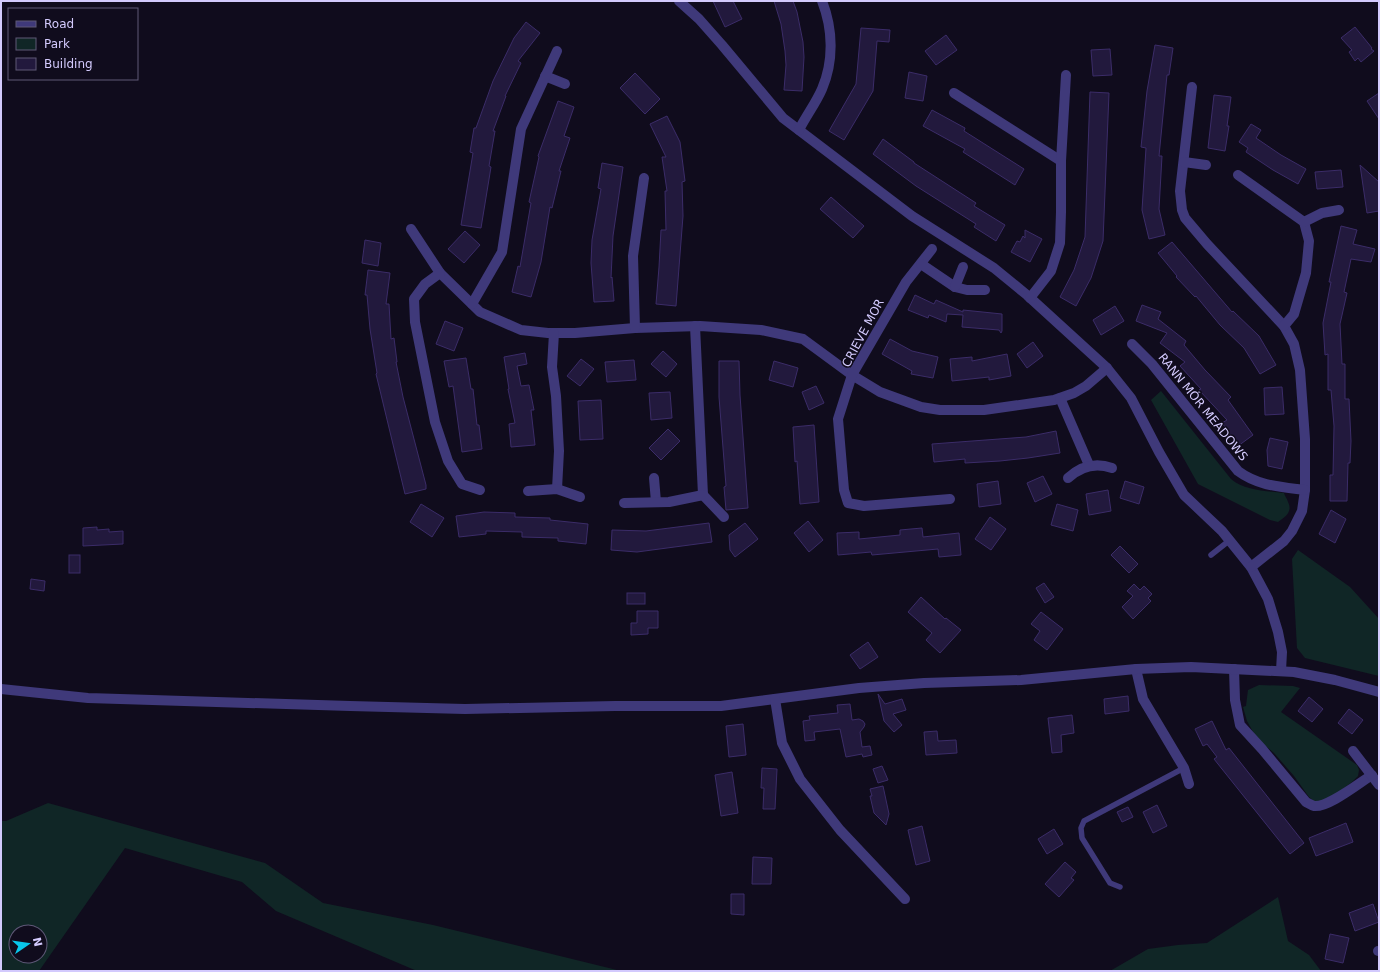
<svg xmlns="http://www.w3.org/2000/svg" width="1380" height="972" font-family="'DejaVu Sans',sans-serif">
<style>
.green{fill:#102626;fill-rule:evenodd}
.building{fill:#22193d;stroke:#3b2c68}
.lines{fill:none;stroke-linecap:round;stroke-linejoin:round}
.service{stroke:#3f397a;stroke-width:5.5}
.minor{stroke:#3f397a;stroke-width:10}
.labels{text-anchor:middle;stroke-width:3;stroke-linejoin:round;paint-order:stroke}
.street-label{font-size:12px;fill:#d3cafd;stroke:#100c1d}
</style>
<rect width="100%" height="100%" fill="#100c1d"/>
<g class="green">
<path d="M1161,391l70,88c14,12 36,12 53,14 1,4 3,5 4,9 5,10 -3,15 -10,20l-8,-2 -72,-36 -47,-84z"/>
<polygon points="1298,550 1350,587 1379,619 1379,676 1305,658 1297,648 1292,559"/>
<polygon points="1259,685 1293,686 1300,688 1281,712 1357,765 1359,770 1358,776 1352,782 1334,796 1321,801 1315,802 1309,797 1294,776 1274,753 1257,739 1247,721 1243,707 1246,706 1248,690"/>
<path d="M48,803l217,60 58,40 110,22 188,46h-204l-141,-60 -34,-29 -117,-34 -86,123h-38v-150h5zM16,932h24v24h-24z"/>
<polygon points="1278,897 1288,941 1309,955 1321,971 1110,971 1148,949 1178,945 1207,943"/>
</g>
<g class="building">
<polygon points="713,1 733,1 742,19 725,27"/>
<polygon points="774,1 793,1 797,12 803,42 804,57 802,91 784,90 786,65 785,51 781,24"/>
<polygon points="526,22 540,33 518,61 521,63 505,96 506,96 493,131 495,131 489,166 491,167 481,228 461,225 473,153 470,152 474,128 476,128 493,81 514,38"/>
<polygon points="1355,27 1372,48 1371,49 1374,51 1361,62 1358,58 1355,61 1349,52 1352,50 1341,38"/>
<polygon points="861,28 890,30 889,42 877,41 873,91 844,140 829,131 856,84"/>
<polygon points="946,35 957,50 936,65 925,51"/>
<polygon points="1155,45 1173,48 1169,75 1167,75 1159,156 1162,156 1159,209 1165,235 1149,239 1142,210 1146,148 1141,147 1147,91"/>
<polygon points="1110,49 1112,75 1093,76 1091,50"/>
<polygon points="909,72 927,76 923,101 905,98"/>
<polygon points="635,73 660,99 645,114 620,88"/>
<polygon points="1090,92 1109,93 1103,241 1091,278 1076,306 1060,297 1074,270 1085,237"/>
<polygon points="1379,93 1379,119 1367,101"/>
<polygon points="1214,95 1231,97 1227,126 1229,126 1225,151 1208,148"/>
<polygon points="558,101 574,107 564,136 570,138 559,171 561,171 552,208 550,207 541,262 531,297 512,292 518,266 520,267 531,203 529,202 539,157 538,156"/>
<polygon points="932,110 965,128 964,131 1024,169 1015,185 963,152 965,149 923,126"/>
<polygon points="667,116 680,142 685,181 682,182 683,216 676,306 656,304 659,267 661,230 666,230 665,191 667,191 662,157 666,157 650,124"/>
<polygon points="1251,124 1261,130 1256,138 1281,155 1306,169 1298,184 1273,170 1246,152 1248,148 1239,142"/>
<polygon points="883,139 914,162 914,163 976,203 974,206 1005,225 996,241 974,227 976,224 916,186 873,154"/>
<polygon points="602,163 623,167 613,236 611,278 612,277 614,301 594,302 591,263 592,240 601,189 598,188"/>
<polygon points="1360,165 1379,182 1379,211 1367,213"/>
<polygon points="1341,170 1343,187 1317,189 1315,172"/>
<polygon points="831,197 864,226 853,238 820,209"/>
<polygon points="1341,226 1357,230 1353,244 1375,249 1371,262 1351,259 1344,292 1347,293 1340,324 1342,364 1345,364 1345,399 1349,399 1351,441 1350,463 1348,463 1347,501 1330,501 1330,475 1333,475 1334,426 1331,390 1328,390 1328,354 1325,355 1323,323 1331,282 1329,282"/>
<polygon points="1025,230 1042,239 1030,262 1011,252 1017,241 1020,242 1023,236 1025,238"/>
<polygon points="465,231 480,245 464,263 448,249"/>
<polygon points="365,240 381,243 378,266 362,263"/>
<polygon points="1172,242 1232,312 1233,311 1259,336 1276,365 1260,374 1244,348 1220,325 1196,296 1195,297 1176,277 1177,276 1158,253"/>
<polygon points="368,270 390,273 386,304 389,304 391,339 394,338 397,362 396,362 403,397 426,485 426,489 405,494 376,374 377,373 370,329 367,295 365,295"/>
<polygon points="915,295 934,304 936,300 963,312 963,310 1002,314 1002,331 1001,333 999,330 962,327 963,315 947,314 946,322 929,315 928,318 908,310"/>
<polygon points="1142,305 1161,312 1158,319 1186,341 1184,345 1205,370 1231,397 1228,400 1253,435 1238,446 1222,423 1227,420 1199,390 1201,389 1180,366 1185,362 1160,343 1167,333 1136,321"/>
<polygon points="1115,306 1124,321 1101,335 1093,320"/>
<polygon points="445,321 463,328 454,351 436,344"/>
<polygon points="890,339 912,351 938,357 933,378 911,374 912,371 882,354"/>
<polygon points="1033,342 1043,356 1027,368 1017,354"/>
<polygon points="663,351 677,364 666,377 651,364"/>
<polygon points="525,353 527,364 517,366 521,386 529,385 534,410 531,410 535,445 511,447 509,424 515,423 508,389 509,389 504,357"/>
<polygon points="1007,354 1011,376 989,380 989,377 952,381 950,359 972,357 972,361"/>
<polygon points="466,358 471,389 473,389 477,425 479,425 482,449 462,452 453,386 449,387 444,361"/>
<polygon points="581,359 594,369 580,386 567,376"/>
<polygon points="634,360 636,380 607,382 605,362"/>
<polygon points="719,361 739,361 740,395 748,508 726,510 724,487 726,486 719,397"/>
<polygon points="774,361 798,368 793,387 769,380"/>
<polygon points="816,386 824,403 809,410 802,392"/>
<polygon points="1282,387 1284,414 1265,415 1264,388"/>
<polygon points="670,392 672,418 651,420 649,393"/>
<polygon points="601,400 603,439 580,440 578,401"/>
<polygon points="814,425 819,502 800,504 797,461 795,462 793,427"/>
<polygon points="668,429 680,441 661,460 649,448"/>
<polygon points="1056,431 1060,453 1028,458 1000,461 965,463 965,459 934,462 932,444 1026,437"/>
<polygon points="1270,438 1288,442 1282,469 1268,466 1267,450"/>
<polygon points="1043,476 1052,494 1035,502 1027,483"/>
<polygon points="998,481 1001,504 979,507 977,484"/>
<polygon points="1125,481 1144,487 1139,504 1120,498"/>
<polygon points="1108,490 1111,511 1089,515 1086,494"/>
<polygon points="421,504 444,518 432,537 410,522"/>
<polygon points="1057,504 1078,510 1073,531 1051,525"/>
<polygon points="1331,510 1346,519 1335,543 1319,534"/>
<polygon points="484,512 515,513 515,517 550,518 550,520 588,524 586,544 558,541 558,538 522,537 522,532 486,531 486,534 459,537 456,516"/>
<polygon points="990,517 1006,529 991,550 975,539"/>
<polygon points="808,521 823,540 809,552 794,533"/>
<polygon points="709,523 712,542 637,552 611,550 612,530 646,531"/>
<polygon points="745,523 758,539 735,557 730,550 729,535"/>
<polygon points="97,527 97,530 109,529 109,532 123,531 123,544 83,546 83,528"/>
<polygon points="922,528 923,537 959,533 961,555 939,557 938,549 872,555 871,552 838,555 837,533 859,532 859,539 900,535 900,530"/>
<polygon points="1120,546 1138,564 1129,573 1111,555"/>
<rect x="69" y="555" width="11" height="18"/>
<polygon points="31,579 45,581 44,591 30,589"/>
<polygon points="1044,583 1054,597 1045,603 1036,588"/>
<polygon points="1134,584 1140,590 1144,586 1152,594 1148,598 1151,601 1133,619 1122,607 1133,596 1127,591"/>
<rect x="627" y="593" width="18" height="11"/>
<polygon points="921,597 945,619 946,618 961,630 940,653 926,640 932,633 908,612"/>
<polygon points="637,611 658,611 658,628 648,628 648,634 631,635 631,623 637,623"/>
<polygon points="1041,612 1063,629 1047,650 1034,640 1040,631 1031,624"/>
<polygon points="868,642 878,657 860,669 850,655"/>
<polygon points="878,694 885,704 902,699 906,710 893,714 902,725 894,732 884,721"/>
<polygon points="1128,696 1129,711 1105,714 1104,699"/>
<polygon points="1309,697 1323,709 1312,722 1298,711"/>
<polygon points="850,704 852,720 859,719 863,721 865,724 864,727 860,732 862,747 870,746 872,755 863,757 862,754 846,757 840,729 814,732 815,740 805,741 803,721 810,720 809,716 838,713 837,705"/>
<polygon points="1349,709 1363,720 1352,734 1338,723"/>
<polygon points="1072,715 1074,733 1061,735 1062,752 1052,753 1048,718"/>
<polygon points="1212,721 1226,750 1229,748 1304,843 1290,854 1214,759 1217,757 1207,744 1203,746 1195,729"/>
<polygon points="743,724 746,755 729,757 726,726"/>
<polygon points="937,731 938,741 956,740 957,753 926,755 924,732"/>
<polygon points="882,766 888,780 878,783 873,769"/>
<polygon points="762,768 777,769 775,809 763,809 764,788 761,788"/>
<polygon points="732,772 738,813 721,816 715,775"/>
<polygon points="883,786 889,814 886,825 874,813 870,796 872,796 870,789"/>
<polygon points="1157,805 1167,826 1153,833 1143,812"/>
<polygon points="1128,807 1133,817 1122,822 1117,812"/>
<polygon points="1346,823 1353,842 1316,856 1309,838"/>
<polygon points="922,826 930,861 916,865 908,830"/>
<polygon points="1054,829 1063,844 1047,854 1038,839"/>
<polygon points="753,857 772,858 771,884 752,884"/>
<polygon points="1065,862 1076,872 1071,878 1074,880 1059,897 1045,884"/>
<polygon points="731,894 744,894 744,915 731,914"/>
<polygon points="1373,904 1379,922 1355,931 1349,913"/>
<polygon points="1330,934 1349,938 1343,963 1325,959"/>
</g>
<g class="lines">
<g class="service">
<polyline points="1211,555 1230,540"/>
<polyline points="1120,887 1110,883 1082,838 1081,828 1084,821 1184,768"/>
</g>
<g class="minor">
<polyline points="679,1 699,19 722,45 783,118 912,216 994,268 1027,295 1107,368 1131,398 1159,452 1184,495 1222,531 1251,567 1268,599 1278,632 1282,652 1281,671"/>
<polyline points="545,76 565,84"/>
<polyline points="1192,87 1180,191 1182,210 1185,218 1207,244 1284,326 1294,344 1300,370 1305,439 1305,490 1302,511 1292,531 1284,541 1251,567"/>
<polyline points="954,93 1061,161"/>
<path d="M799,130c7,-14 17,-27 23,-41 12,-28 11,-60 0,-88"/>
<polyline points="1184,162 1206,165"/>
<polyline points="1238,175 1304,222 1309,241 1306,273 1294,314 1284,326"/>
<polyline points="1304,222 1322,213 1339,210"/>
<polyline points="411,229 440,273 480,312 521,330 548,333 575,333 635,328 700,326 761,330 803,339 852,375 880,392 921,407 940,410 984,410 1054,400 1074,393 1086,386 1107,368"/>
<polyline points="932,249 906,282 852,375 838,419 844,490 848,503 864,506 950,499"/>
<polyline points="921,264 955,287 967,290 985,290"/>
<polyline points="440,273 425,284 414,299 415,322 435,422 448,461 462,484 480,490"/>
<polyline points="955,287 963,267"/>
<polyline points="1030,298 1051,271 1060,243 1061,212 1061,161 1066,75"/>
<polyline points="472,304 502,252 521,129 557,51"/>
<polyline points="695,326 703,495"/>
<polyline points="635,328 633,256 644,178"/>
<polyline points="554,333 552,367 556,396 559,451 557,489"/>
<path d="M1132,344l20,20 86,107c20,15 43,16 67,19"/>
<polyline points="1060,398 1089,465"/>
<polyline points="654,478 656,502"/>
<path d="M1068,478c13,-12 27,-16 44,-10"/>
<polyline points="528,491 557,489 580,497"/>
<polyline points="624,503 669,502 703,495 724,517"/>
<polyline points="1136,669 1143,699 1184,768 1189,784"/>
<path d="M1234,669l1,31 5,25 22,24 44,53c2,1 5,3 8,4 14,2 45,-23 58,-31"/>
<polyline points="1,689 88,698 350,706 465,709 615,706 721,706 859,688 924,683 1021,680 1136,669 1191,667 1294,672 1335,680 1379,692"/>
<polyline points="775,699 782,743 800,779 840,830 905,899"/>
<polyline points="1353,751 1379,785"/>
<polyline points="1378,951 1379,951"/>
</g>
</g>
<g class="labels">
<g class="street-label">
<text transform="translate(863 333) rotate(-62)" y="4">CRIEVE MOR</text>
<text transform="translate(1203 407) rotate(51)" y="4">RANN MÓR MEADOWS</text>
</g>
</g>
<rect width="1380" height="972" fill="none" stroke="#d3cafd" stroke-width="4"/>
<rect x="8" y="8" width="130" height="72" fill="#100c1d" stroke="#5e5877"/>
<rect x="16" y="21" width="20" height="6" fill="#3f397a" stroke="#5e5877"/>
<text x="44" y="28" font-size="12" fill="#d3cafd">Road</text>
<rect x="16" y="38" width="20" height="12" fill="#102626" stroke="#5e5877"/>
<text x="44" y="48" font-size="12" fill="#d3cafd">Park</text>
<rect x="16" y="58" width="20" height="12" fill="#22193d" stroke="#5e5877"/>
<text x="44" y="68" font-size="12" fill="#d3cafd">Building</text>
<g transform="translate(28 944) rotate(77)"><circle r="19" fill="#100c1d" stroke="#5e5877"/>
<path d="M0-3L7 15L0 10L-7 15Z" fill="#09c6ea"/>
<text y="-6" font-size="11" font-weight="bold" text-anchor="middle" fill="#d3cafd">N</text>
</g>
</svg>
